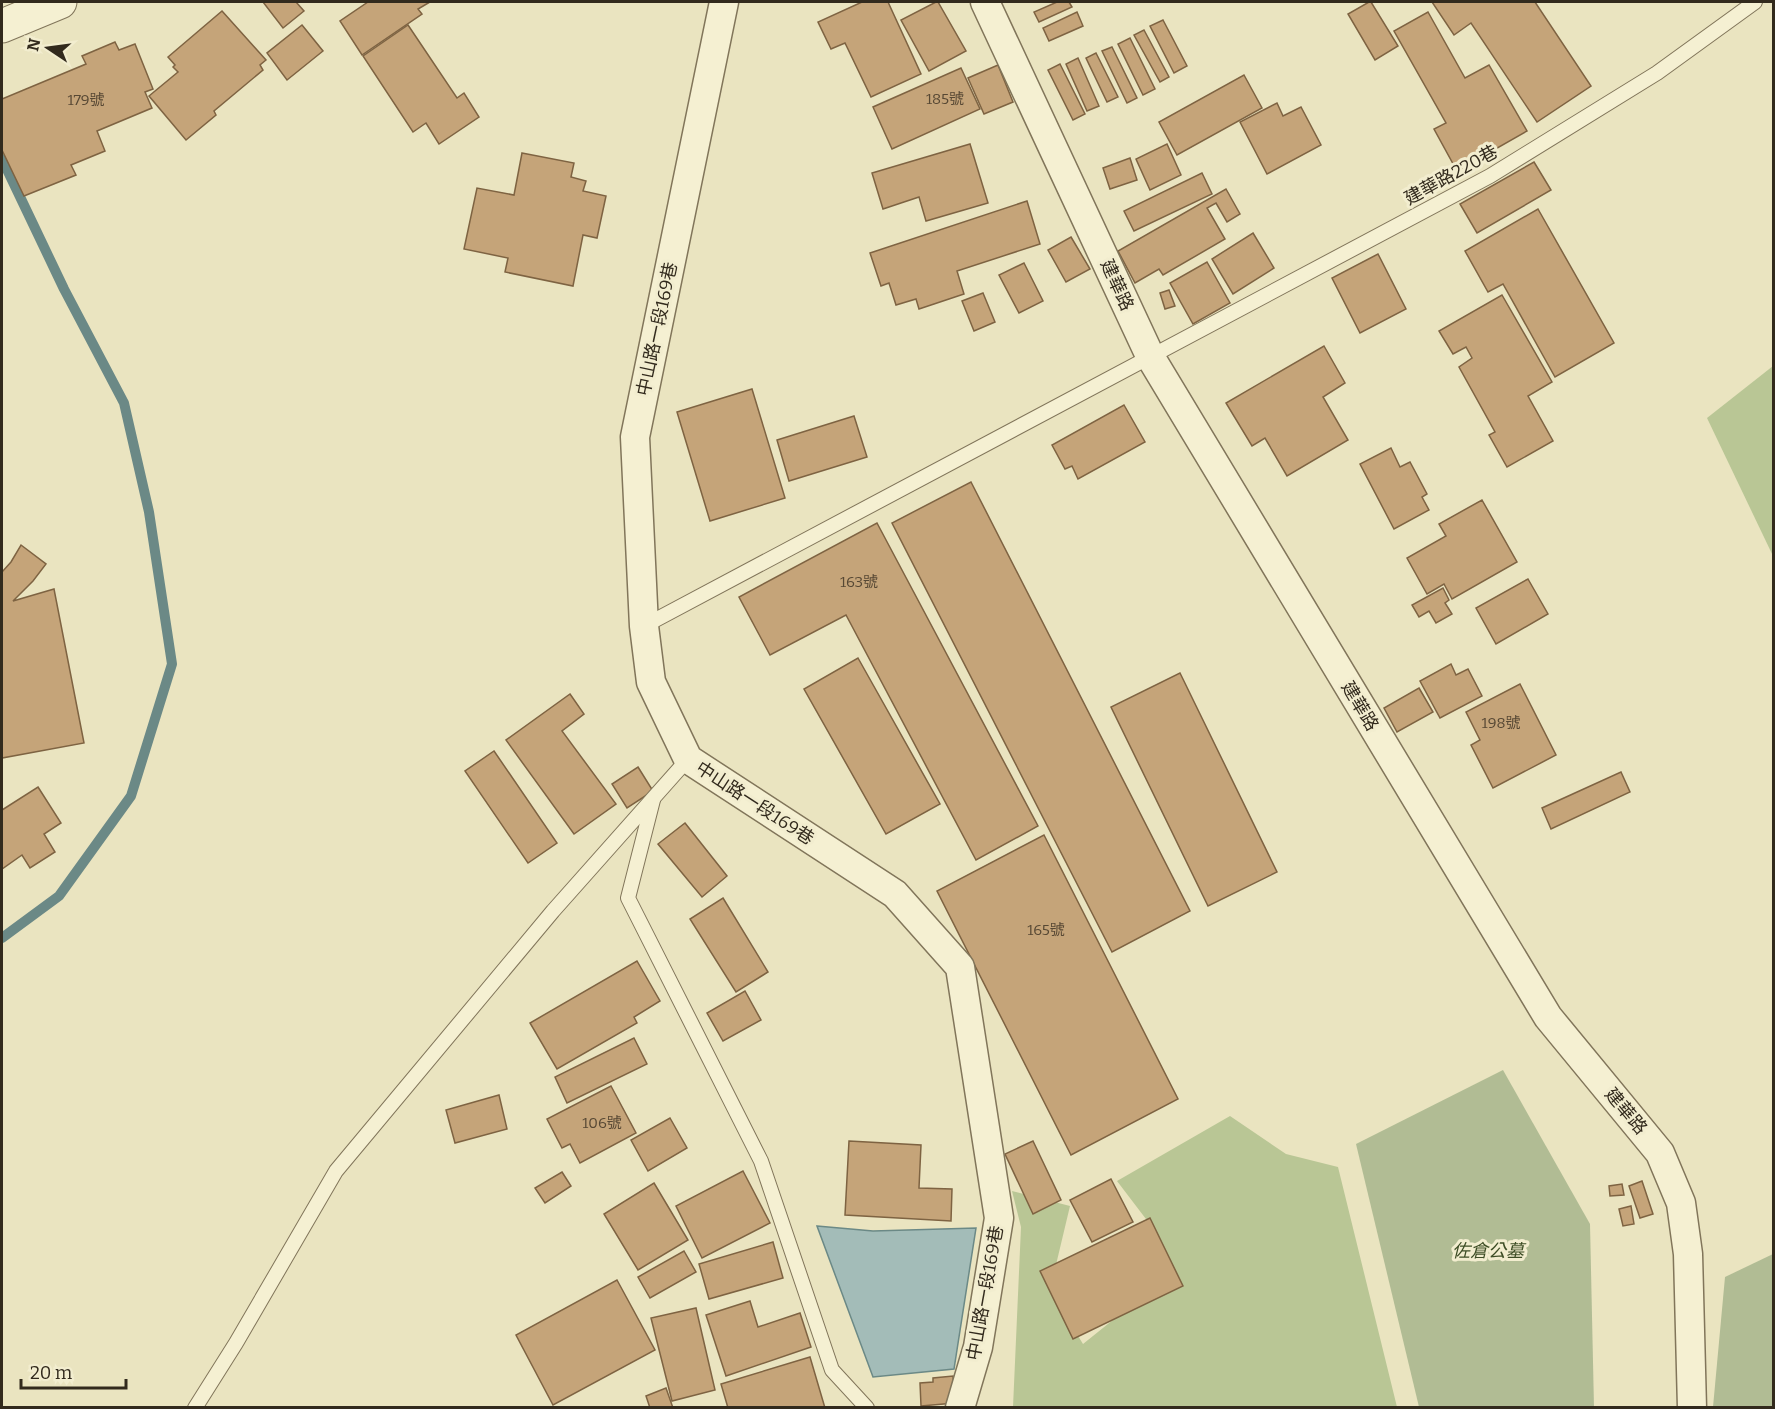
<svg xmlns="http://www.w3.org/2000/svg" width="1775" height="1409" font-family="Bitter,'Noto Sans TC',serif">
<style>
.green{fill:#b9c695}
.cemetery{fill:#b1bc94}
.water{fill:#a3bcb8;stroke:#6b8986;stroke-width:1.5}
.lines{fill:none;stroke-linecap:round;stroke-linejoin:round}
.stream{stroke:#6b8986;stroke-width:10}
.building{fill:#c5a479;stroke:#7e6342;stroke-width:1.5}
.service-casing{stroke:#81755a;stroke-width:16}
.minor-casing{stroke:#81755a;stroke-width:31}
.tertiary-casing{stroke:#81755a;stroke-width:35}
.service{stroke:#f5f0d2;stroke-width:14}
.minor{stroke:#f5f0d2;stroke-width:28}
.tertiary{stroke:#f5f0d2;stroke-width:33}
.labels{text-anchor:middle;stroke-width:6;stroke-linejoin:round;paint-order:stroke}
.number-label{font-size:15px;fill:#574834}
.street-label{font-size:18px;fill:#322a1d;stroke:#f2edcf}
.park-label{font-size:18px;font-style:italic;fill:#3d4d25;stroke:#f2edcf}
</style>
<rect width="100%" height="100%" fill="#eae4c0"/>
<g class="green">
<polygon points="1773,366 1773,556 1707,418"/>
<polygon points="1230,1116 1286,1154 1338,1167 1397,1407 1013,1407 1021,1227 1012,1191 1070,1206 1050,1290 1083,1344 1154,1287 1149,1223 1117,1181"/>
</g>
<g class="cemetery">
<polygon points="1503,1070 1590,1224 1594,1407 1419,1407 1356,1144"/>
<polygon points="1773,1254 1773,1407 1713,1407 1725,1277"/>
</g>
<polygon class="water" points="817,1226 873,1231 976,1228 954,1369 873,1377"/>
<g class="lines">
<polyline class="stream" points="2,159 64,289 124,403 149,512 172,664 131,796 59,896 2,938"/>
</g>
<g class="building">
<polygon points="263,2 296,2 304,11 283,28"/>
<polygon points="368,2 430,2 418,9 422,14 362,55 340,21"/>
<polygon points="862,2 888,2 921,74 871,97 845,43 831,49 818,22"/>
<polygon points="936,2 938,2 966,51 929,71 901,20"/>
<polygon points="1057,2 1069,2 1072,7 1039,22 1034,12"/>
<polygon points="1369,2 1371,2 1398,46 1375,60 1348,14"/>
<polygon points="1432,2 1535,2 1591,86 1537,122 1471,23 1454,35"/>
<polygon points="222,11 266,60 260,65 263,70 214,111 216,115 186,140 149,96 178,72 173,67 175,65 168,57"/>
<polygon points="1077,12 1083,26 1049,41 1043,28"/>
<polygon points="1428,12 1465,78 1489,65 1527,131 1457,171 1434,129 1446,123 1394,31"/>
<polygon points="1163,20 1187,66 1174,73 1150,26"/>
<polygon points="302,25 323,51 287,80 267,53"/>
<polygon points="408,25 457,98 464,93 479,117 439,144 426,123 413,132 363,56"/>
<polygon points="1144,30 1169,77 1160,82 1134,35"/>
<polygon points="1130,38 1155,89 1143,95 1118,44"/>
<polygon points="115,42 119,50 135,44 153,89 145,92 152,108 97,131 105,151 71,165 76,175 24,196 2,150 2,99 86,64 82,56"/>
<polygon points="1112,47 1137,98 1127,103 1102,51"/>
<polygon points="1096,53 1118,97 1107,102 1086,58"/>
<polygon points="1078,58 1099,106 1087,111 1066,64"/>
<polygon points="1060,64 1085,114 1073,120 1048,70"/>
<polygon points="998,65 1013,102 984,114 968,78"/>
<polygon points="961,68 980,109 892,149 873,107"/>
<polygon points="1244,75 1262,108 1177,155 1159,122"/>
<polygon points="1277,103 1283,116 1301,107 1321,145 1267,174 1240,122"/>
<polygon points="970,144 988,203 926,221 919,197 883,209 872,173"/>
<polygon points="1167,144 1181,175 1150,190 1136,159"/>
<polygon points="522,153 574,163 571,177 586,181 583,191 606,196 597,238 583,235 573,286 505,272 508,258 464,249 477,188 514,195"/>
<polygon points="1130,158 1137,180 1110,189 1103,168"/>
<polygon points="1534,162 1551,190 1477,233 1460,204"/>
<polygon points="1202,173 1212,194 1134,231 1124,211"/>
<polygon points="1226,189 1240,214 1227,222 1216,203 1207,208 1225,239 1163,275 1159,269 1135,283 1118,251"/>
<polygon points="1027,201 1040,244 957,271 964,294 919,309 916,299 896,305 889,283 881,286 870,253"/>
<polygon points="1538,209 1614,343 1555,377 1503,284 1488,292 1465,251"/>
<polygon points="1253,233 1274,268 1233,294 1212,259"/>
<polygon points="1071,237 1090,269 1066,282 1048,250"/>
<polygon points="1378,254 1406,309 1360,333 1332,278"/>
<polygon points="1207,262 1230,303 1193,324 1170,283"/>
<polygon points="1024,263 1043,301 1019,313 999,275"/>
<polygon points="1169,290 1175,306 1165,309 1160,293"/>
<polygon points="983,293 995,322 974,331 962,301"/>
<polygon points="1502,295 1552,382 1528,396 1553,441 1507,467 1489,435 1495,432 1459,367 1472,358 1466,347 1453,354 1439,331"/>
<polygon points="1324,346 1345,383 1323,397 1348,440 1287,476 1265,438 1252,446 1226,403"/>
<polygon points="752,389 785,498 710,521 677,412"/>
<polygon points="1124,405 1145,442 1078,479 1072,466 1065,469 1052,445"/>
<polygon points="854,416 867,457 789,481 777,440"/>
<polygon points="1391,448 1400,467 1410,462 1427,494 1422,497 1429,510 1394,529 1360,464"/>
<polygon points="971,482 1190,911 1112,952 892,523"/>
<polygon points="1482,500 1517,562 1452,599 1444,584 1427,594 1407,558 1446,536 1439,524"/>
<polygon points="877,523 1038,826 976,860 846,615 770,655 739,597"/>
<polygon points="21,545 46,564 33,581 13,601 54,589 84,743 2,758 2,572 11,562"/>
<polygon points="1528,579 1548,614 1496,644 1476,608"/>
<polygon points="1443,588 1449,600 1445,603 1452,614 1436,623 1429,611 1419,617 1412,605"/>
<polygon points="858,658 940,804 886,834 804,689"/>
<polygon points="1451,664 1456,675 1468,669 1482,696 1440,718 1420,681"/>
<polygon points="1180,673 1277,872 1208,906 1111,707"/>
<polygon points="1520,684 1556,755 1493,788 1471,745 1480,740 1466,712"/>
<polygon points="1419,688 1433,712 1397,732 1384,708"/>
<polygon points="570,694 584,714 562,731 616,804 574,834 506,740"/>
<polygon points="494,751 557,843 528,863 465,771"/>
<polygon points="638,767 653,791 627,808 612,784"/>
<polygon points="1621,772 1630,792 1551,829 1542,808"/>
<polygon points="38,787 61,823 44,834 55,852 30,868 22,855 2,869 2,810"/>
<polygon points="685,823 727,876 702,897 658,844"/>
<polygon points="1044,835 1178,1099 1071,1155 937,891"/>
<polygon points="723,898 768,972 736,992 690,919"/>
<polygon points="637,961 660,1001 634,1017 637,1023 557,1069 530,1023"/>
<polygon points="745,991 761,1020 723,1041 707,1013"/>
<polygon points="634,1038 647,1064 567,1103 555,1077"/>
<polygon points="611,1086 636,1133 580,1163 570,1144 562,1148 547,1119"/>
<polygon points="499,1095 507,1129 455,1143 446,1110"/>
<polygon points="670,1118 687,1148 648,1171 631,1140"/>
<polygon points="849,1141 921,1145 919,1188 952,1189 951,1221 845,1215"/>
<polygon points="1033,1141 1061,1200 1033,1214 1005,1154"/>
<polygon points="743,1171 770,1223 702,1258 676,1206"/>
<polygon points="562,1172 571,1186 545,1203 535,1188"/>
<polygon points="1111,1179 1133,1222 1092,1242 1070,1200"/>
<polygon points="1642,1181 1653,1214 1640,1218 1629,1186"/>
<polygon points="654,1183 688,1240 638,1270 604,1214"/>
<polygon points="1622,1184 1624,1195 1610,1196 1609,1186"/>
<polygon points="1631,1206 1634,1224 1623,1226 1619,1209"/>
<polygon points="1150,1218 1183,1286 1073,1339 1040,1271"/>
<polygon points="773,1242 783,1278 709,1299 699,1264"/>
<polygon points="684,1251 696,1272 650,1298 638,1277"/>
<polygon points="617,1280 655,1350 553,1405 516,1335"/>
<polygon points="750,1301 758,1327 800,1313 811,1347 726,1376 706,1315"/>
<polygon points="696,1308 715,1390 672,1401 651,1318"/>
<polygon points="810,1357 825,1408 728,1408 721,1384"/>
<polygon points="953,1376 955,1403 921,1406 920,1383 933,1382 933,1378"/>
<polygon points="666,1388 673,1408 650,1408 646,1396"/>
</g>
<g class="lines">
<defs>
<g id="service">
<polyline points="644,626 1490,176 1657,73 1755,2"/>
<polyline points="653,800 628,898 761,1161 832,1370 867,1408"/>
<polyline points="195,1408 236,1343 336,1171 553,911 688,759"/>
</g>
<g id="minor">
<polyline points="724,2 635,437 644,626 651,682 688,759 895,894 960,967 999,1218 978,1347 960,1408"/>
<polyline points="985,2 1151,358 1548,1017 1660,1153 1681,1203 1688,1254 1692,1408"/>
</g>
<polyline id="tertiary" points="2,26 60,2"/>
</defs>
<use href="#service" class="service-casing"/>
<use href="#minor" class="minor-casing"/>
<use href="#tertiary" class="tertiary-casing"/>
<use href="#service" class="service"/>
<use href="#minor" class="minor"/>
<use href="#tertiary" class="tertiary"/>
</g>
<g class="labels">
<g class="number-label">
<text x="945" y="104">185號</text>
<text x="86" y="105">179號</text>
<text x="859" y="587">163號</text>
<text x="1501" y="728">198號</text>
<text x="1046" y="935">165號</text>
<text x="602" y="1128">106號</text>
</g>
<g class="street-label">
<text transform="translate(1451 175) rotate(-29)" y="6">建華路220巷</text>
<text transform="translate(1117 285) rotate(65)" y="6">建華路</text>
<text transform="translate(657 329) rotate(-78)" y="6">中山路一段169巷</text>
<text transform="translate(1360 706) rotate(59)" y="6">建華路</text>
<text transform="translate(755 803) rotate(33)" y="6">中山路一段169巷</text>
<text transform="translate(1626 1111) rotate(50)" y="6">建華路</text>
<text transform="translate(985 1293) rotate(-80)" y="6">中山路一段169巷</text>
</g>
<g class="park-label">
<text x="1488" y="1257">佐倉公墓</text>
</g>
</g>
<rect width="1775" height="1409" fill="none" stroke="#322a1d" stroke-width="6"/>
<g transform="translate(48 48) rotate(283)" stroke="#f2edcf" stroke-width="4.5" paint-order="stroke">
<path d="M0-4.5L10 22L0 15L-10 22Z" fill="#322a1d"/>
<text y="-9" font-size="16" font-weight="bold" text-anchor="middle" fill="#322a1d">N</text>
</g>
<path d="M21 1379v9h105v-9" fill="none" stroke="#322a1d" stroke-width="3"/>
<text x="30" y="1379" font-size="18" fill="#322a1d" stroke="#f2edcf" stroke-width="4.5" paint-order="stroke">20 m</text>
</svg>
